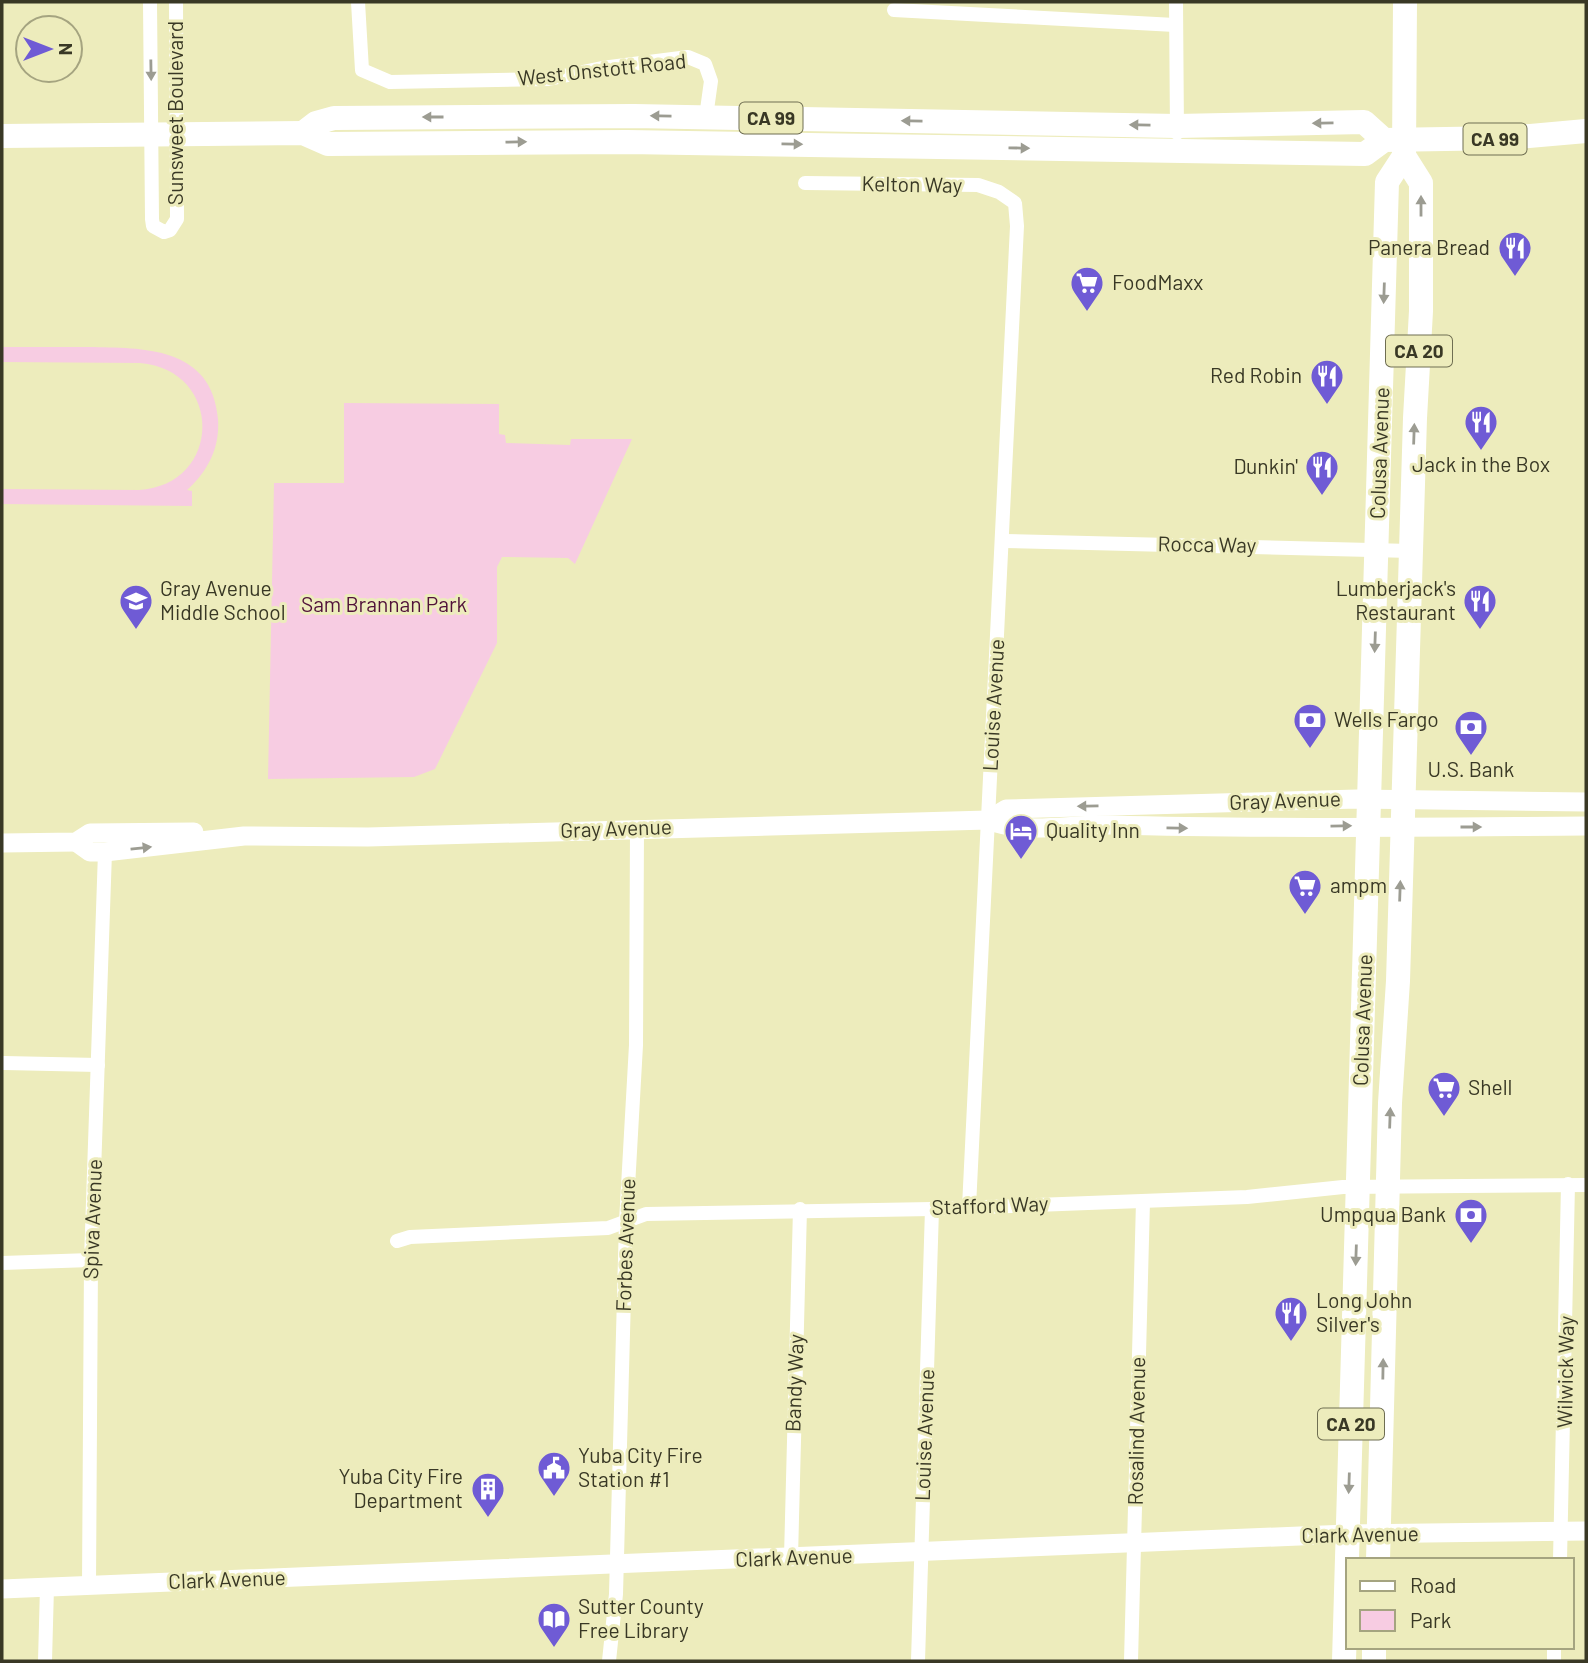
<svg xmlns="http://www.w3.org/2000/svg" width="1588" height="1663" font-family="Barlow,sans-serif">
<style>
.green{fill:#f7cce2}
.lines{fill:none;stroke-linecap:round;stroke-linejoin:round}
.street{stroke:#fff;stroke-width:14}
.secondary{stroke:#fff;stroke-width:19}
.highway{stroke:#fff;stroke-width:24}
.oneway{fill:#9c9c92}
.labels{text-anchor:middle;stroke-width:6;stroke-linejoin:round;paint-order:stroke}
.shield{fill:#edecbc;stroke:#6f6e52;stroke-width:2}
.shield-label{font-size:19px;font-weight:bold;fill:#393825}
.street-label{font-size:21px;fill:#393825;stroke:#edecbc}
.poi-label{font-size:21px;fill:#393825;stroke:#edecbc;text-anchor:start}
.park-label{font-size:21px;fill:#501139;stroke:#edecbc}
</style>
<rect width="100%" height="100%" fill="#edecbc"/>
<g class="green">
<path d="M2,347c29,0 57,0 86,0 55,1 124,-1 130,72 2,29 -10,52 -31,71l5,1v15l-190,-2v-15l137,1c84,-5 85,-120 1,-127l-138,-1z"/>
<polygon points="344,403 499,404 499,434 505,435 506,443 570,445 571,439 632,439 575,564 568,558 502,557 497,567 497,643 435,769 414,777 268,779 274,483 344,483"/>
</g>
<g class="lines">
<g class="street">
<polyline points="150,2 152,219 153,226 164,232 170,230 177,219 176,2"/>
<polyline points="358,2 362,70 390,82 549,79 602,68 688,57 705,64 711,81 706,117"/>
<polyline points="1176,2 1177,133"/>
<polyline points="894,10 1175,25"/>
<polyline points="805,183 978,185 999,192 1015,203 1017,226 969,1207"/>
<polyline points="1004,541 1411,551"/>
<polyline points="4,1063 98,1065"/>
<polyline points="397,1241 410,1237 608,1228 646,1214 932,1209 1247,1197 1343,1187 1586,1185"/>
<polyline points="2,1263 91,1260"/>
<polyline points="791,1557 800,1209"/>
<polyline points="1560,1560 1568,1184"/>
<polyline points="89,1585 91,1260 105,852"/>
<polyline points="45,1661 47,1587"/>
<polyline points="609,1661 616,1594 626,1222 636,1045 637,829"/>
<polyline points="918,1661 932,1209"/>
<polyline points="1131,1661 1143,1201"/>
<polyline points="1554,1661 1554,1647"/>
</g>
<g class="secondary">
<polyline points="988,820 1006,809 1357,799 1586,802"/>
<path d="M76,842l14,10h15l139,-16 124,1 620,-17c36,15 82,4 121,5 159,4 318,2 477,1"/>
<polyline points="2,843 76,842 90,833 194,832"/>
<polyline points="2,1589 1347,1534 1586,1531"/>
</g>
<g class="highway">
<polyline points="303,133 316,123 334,118 634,116 1177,126 1364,122 1384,140"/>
<polyline points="2,136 303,133 328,144 627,142 1365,154 1384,140 1507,138 1586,131"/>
<polyline points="1404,155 1405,2"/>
<polyline points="1378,1560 1390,1103 1398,981 1415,418 1421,311 1421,183 1404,156"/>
<polyline points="1344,1661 1387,182 1404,156"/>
<polyline points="1374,1661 1374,1647"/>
</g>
</g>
<defs><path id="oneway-solid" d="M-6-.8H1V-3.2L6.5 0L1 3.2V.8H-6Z" transform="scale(1.75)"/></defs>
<g class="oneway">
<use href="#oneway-solid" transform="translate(151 70) rotate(89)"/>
<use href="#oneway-solid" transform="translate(661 116) rotate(-179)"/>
<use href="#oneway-solid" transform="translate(433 117) rotate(180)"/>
<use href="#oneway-solid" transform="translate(912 121) rotate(-179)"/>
<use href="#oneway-solid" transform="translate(1323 123) rotate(179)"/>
<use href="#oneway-solid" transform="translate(1140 125) rotate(-179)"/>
<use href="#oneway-solid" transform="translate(516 142) rotate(-1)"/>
<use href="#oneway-solid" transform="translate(792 144) rotate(1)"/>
<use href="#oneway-solid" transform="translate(1019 148) rotate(1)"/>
<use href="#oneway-solid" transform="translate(1421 206) rotate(-90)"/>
<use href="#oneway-solid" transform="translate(1384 293) rotate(92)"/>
<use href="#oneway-solid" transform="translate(1414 434) rotate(-88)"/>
<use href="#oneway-solid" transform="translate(1375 642) rotate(92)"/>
<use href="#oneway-solid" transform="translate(1088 806) rotate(179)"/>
<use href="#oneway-solid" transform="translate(1341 826) rotate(-1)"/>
<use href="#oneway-solid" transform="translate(1471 827)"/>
<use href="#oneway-solid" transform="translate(1177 828) rotate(1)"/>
<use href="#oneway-solid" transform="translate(141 848) rotate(-6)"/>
<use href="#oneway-solid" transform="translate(1400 891) rotate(-88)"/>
<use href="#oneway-solid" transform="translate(1390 1118) rotate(-88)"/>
<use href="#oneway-solid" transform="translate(1356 1255) rotate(92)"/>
<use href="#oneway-solid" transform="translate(1383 1369) rotate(-89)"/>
<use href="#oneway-solid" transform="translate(1349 1483) rotate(92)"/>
</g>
<defs>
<symbol id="restaurant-pin" viewBox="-11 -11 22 30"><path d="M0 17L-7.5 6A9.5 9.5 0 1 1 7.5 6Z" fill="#6f5bd5" stroke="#edecbc"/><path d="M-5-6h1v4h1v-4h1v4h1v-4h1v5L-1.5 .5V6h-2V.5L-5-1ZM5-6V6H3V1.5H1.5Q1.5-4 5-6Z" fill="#fff"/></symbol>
<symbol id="supermarket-pin" viewBox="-11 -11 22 30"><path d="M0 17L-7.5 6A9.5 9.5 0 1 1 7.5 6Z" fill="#6f5bd5" stroke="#edecbc"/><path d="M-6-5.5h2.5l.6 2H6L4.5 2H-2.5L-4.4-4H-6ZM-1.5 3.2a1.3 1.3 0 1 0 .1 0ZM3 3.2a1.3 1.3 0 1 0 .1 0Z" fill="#fff"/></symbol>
<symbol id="school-pin" viewBox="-11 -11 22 30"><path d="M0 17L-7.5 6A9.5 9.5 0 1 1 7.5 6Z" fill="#6f5bd5" stroke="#edecbc"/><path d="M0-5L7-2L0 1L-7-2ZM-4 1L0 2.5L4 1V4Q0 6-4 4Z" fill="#fff"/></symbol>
<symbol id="bank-pin" viewBox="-11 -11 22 30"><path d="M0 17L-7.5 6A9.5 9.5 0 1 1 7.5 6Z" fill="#6f5bd5" stroke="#edecbc"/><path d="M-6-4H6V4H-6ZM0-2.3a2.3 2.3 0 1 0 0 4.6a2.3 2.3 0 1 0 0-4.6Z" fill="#fff"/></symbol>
<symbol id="hotel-pin" viewBox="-11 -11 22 30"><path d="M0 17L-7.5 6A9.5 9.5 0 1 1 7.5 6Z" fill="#6f5bd5" stroke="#edecbc"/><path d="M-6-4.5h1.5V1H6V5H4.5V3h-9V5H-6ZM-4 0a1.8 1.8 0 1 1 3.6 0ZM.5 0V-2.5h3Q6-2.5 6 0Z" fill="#fff"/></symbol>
<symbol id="civic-pin" viewBox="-11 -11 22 30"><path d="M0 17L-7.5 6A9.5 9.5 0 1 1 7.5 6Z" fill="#6f5bd5" stroke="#edecbc"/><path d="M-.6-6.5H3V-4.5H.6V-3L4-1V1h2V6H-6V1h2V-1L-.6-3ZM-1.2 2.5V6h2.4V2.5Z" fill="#fff"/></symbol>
<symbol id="building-pin" viewBox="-11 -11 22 30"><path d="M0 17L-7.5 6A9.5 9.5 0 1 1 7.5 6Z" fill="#6f5bd5" stroke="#edecbc"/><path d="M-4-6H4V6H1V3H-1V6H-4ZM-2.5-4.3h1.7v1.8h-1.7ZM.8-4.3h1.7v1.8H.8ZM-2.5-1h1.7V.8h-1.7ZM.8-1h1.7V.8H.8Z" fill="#fff"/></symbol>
<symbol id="library-pin" viewBox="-11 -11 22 30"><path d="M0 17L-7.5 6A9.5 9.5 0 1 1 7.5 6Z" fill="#6f5bd5" stroke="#edecbc"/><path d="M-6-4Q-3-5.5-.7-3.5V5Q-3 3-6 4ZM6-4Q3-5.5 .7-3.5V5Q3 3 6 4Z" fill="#fff"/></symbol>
</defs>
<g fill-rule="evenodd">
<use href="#restaurant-pin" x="1496" y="229" width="38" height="52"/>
<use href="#supermarket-pin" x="1068" y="264" width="38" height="52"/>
<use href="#restaurant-pin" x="1308" y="357" width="38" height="52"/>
<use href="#restaurant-pin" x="1462" y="403" width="38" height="52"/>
<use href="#restaurant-pin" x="1303" y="448" width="38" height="52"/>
<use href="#school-pin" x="117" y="582" width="38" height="52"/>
<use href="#restaurant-pin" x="1461" y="582" width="38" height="52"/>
<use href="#bank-pin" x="1291" y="701" width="38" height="52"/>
<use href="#bank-pin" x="1452" y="708" width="38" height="52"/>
<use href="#hotel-pin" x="1002" y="812" width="38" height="52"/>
<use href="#supermarket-pin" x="1286" y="867" width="38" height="52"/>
<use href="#supermarket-pin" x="1425" y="1069" width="38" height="52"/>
<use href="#bank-pin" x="1452" y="1196" width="38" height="52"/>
<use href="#restaurant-pin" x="1272" y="1294" width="38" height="52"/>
<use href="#civic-pin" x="535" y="1449" width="38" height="52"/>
<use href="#building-pin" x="469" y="1470" width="38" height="52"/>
<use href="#library-pin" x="535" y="1600" width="38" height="52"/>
</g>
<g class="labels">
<g class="shield">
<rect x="739.5" y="102.5" width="63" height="31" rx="5"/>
<rect x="1463.5" y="123.5" width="63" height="31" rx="5"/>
<rect x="1386" y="335.5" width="66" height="31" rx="5"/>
<rect x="1318" y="1408.5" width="66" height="31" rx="5"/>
</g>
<g class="shield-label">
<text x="771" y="125">CA 99</text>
<text x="1495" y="146">CA 99</text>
<text x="1419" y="358">CA 20</text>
<text x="1351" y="1431">CA 20</text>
</g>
<g class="street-label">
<text transform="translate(602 70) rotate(-6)" y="7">West Onstott Road</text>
<text transform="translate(176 113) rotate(-90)" y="7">Sunsweet Boulevard</text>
<text transform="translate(912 185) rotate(1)" y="7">Kelton Way</text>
<text transform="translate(1380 453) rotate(-88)" y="7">Colusa Avenue</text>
<text transform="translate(1207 545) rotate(1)" y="7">Rocca Way</text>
<text transform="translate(994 705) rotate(-87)" y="7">Louise Avenue</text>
<text transform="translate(1285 801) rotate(-2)" y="7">Gray Avenue</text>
<text transform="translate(616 829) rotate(-2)" y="7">Gray Avenue</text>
<text transform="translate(1363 1020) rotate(-88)" y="7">Colusa Avenue</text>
<text transform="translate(990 1206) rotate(-2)" y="7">Stafford Way</text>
<text transform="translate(93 1219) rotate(-88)" y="7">Spiva Avenue</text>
<text transform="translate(626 1245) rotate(-88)" y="7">Forbes Avenue</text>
<text transform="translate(1566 1372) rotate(-89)" y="7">Wilwick Way</text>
<text transform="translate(795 1383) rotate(-88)" y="7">Bandy Way</text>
<text transform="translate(1137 1431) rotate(-89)" y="7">Rosalind Avenue</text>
<text transform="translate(925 1435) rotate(-88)" y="7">Louise Avenue</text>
<text transform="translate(1360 1535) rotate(-1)" y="7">Clark Avenue</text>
<text transform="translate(794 1558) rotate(-2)" y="7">Clark Avenue</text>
<text transform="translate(227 1580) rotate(-2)" y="7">Clark Avenue</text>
</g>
<g class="poi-label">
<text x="1490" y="255" text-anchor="end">Panera Bread</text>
<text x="1112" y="290">FoodMaxx</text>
<text x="1302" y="383" text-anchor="end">Red Robin</text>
<text x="1481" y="472" text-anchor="middle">Jack in the Box</text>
<text x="1298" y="474" text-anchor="end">Dunkin'</text>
<text x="160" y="596">Gray Avenue<tspan x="160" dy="24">Middle School</tspan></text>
<text x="1456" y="596" text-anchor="end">Lumberjack's<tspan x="1456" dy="24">Restaurant</tspan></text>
<text x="1334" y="727">Wells Fargo</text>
<text x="1471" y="777" text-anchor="middle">U.S. Bank</text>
<text x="1046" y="838">Quality Inn</text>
<text x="1330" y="893">ampm</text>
<text x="1468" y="1095">Shell</text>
<text x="1446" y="1222" text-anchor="end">Umpqua Bank</text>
<text x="1316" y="1308">Long John<tspan x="1316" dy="24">Silver's</tspan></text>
<text x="578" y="1463">Yuba City Fire<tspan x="578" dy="24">Station #1</tspan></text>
<text x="463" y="1484" text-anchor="end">Yuba City Fire<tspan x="463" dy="24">Department</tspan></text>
<text x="578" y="1614">Sutter County<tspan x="578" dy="24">Free Library</tspan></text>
</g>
<g class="park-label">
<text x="384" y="612">Sam Brannan Park</text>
</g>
</g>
<rect width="1588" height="1663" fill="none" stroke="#393825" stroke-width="7"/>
<rect x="1346" y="1558" width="228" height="91" fill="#edecbc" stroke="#a5a480" stroke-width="2"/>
<rect x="1360" y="1581" width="35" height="10" fill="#ffffff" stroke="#a5a480" stroke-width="2"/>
<text x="1410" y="1593" font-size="21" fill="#393825">Road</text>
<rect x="1360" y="1610" width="35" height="21" fill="#f7cce2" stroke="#a5a480" stroke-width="2"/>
<text x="1410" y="1628" font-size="21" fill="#393825">Park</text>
<g transform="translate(49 49) rotate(90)"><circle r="33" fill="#edecbc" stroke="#a5a480" stroke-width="2"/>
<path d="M0-5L12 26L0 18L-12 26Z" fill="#6f5bd5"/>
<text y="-10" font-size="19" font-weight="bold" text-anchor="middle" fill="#393825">N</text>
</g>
</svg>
